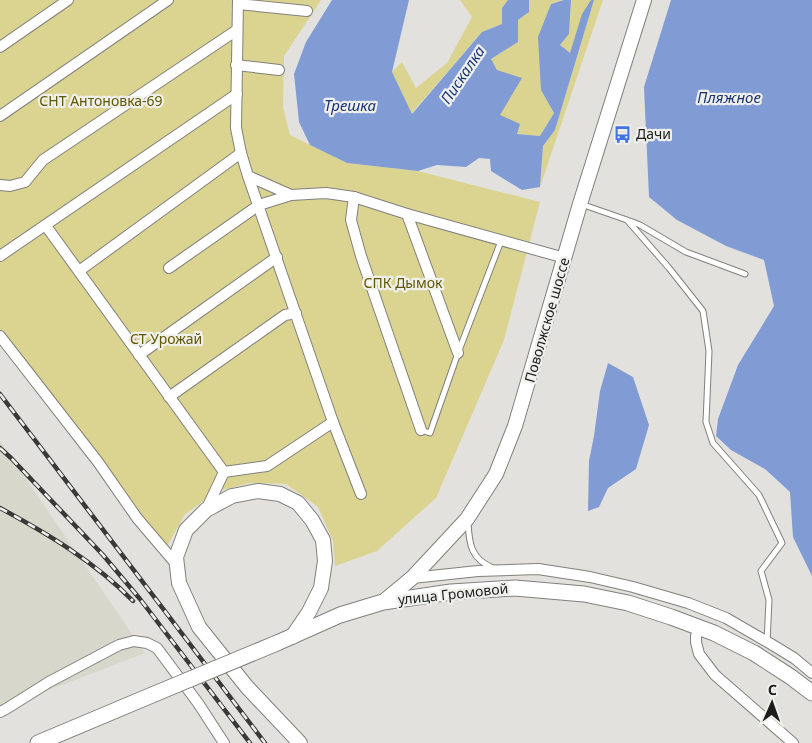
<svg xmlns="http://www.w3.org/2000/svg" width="812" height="743" font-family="'Noto Sans',sans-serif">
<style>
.built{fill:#d7d7cb}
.green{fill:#dbd490}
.water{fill:#819cd4}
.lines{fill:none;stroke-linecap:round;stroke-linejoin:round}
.lane-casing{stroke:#81807d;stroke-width:7}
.street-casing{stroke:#81807d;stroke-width:12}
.secondary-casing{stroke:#81807d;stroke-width:16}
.primary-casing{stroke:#81807d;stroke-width:17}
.lane{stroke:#fff;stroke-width:5}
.street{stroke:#fff;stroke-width:10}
.secondary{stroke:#fff;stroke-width:14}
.primary{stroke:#fff;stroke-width:15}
.rail-casing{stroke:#393937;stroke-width:4.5}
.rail{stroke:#efefeb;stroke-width:2.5;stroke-dasharray:8;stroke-linecap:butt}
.primary-bridge-casing{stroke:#81807d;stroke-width:17;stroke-linecap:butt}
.primary-bridge{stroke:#fff;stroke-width:15}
.labels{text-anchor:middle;stroke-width:4.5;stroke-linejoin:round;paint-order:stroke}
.park-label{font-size:14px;fill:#605802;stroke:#efefeb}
.poi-label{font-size:14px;fill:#1d1d1c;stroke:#efefeb;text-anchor:start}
.street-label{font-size:14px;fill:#1d1d1c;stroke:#efefeb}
.water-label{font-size:15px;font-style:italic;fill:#193577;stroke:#efefeb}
</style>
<rect width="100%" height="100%" fill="#e2e1de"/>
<polygon class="built" points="0,441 145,653 0,709"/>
<g class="green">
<polygon points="0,0 321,0 284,56 283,107 290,135 347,163 418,171 540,202 504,340 436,498 377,551 335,566 333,541 318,507 286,484 250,483 218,491 185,514 165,550 0,336"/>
<polygon points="460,0 508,0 502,8 502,24 482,32 411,114 392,72 402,62 416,88 447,63 472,17"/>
<polygon points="529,0 564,0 550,4 541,90 554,113 540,136 517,134 499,115 497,70 491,59 518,42 518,20 529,12"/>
<polygon points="571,0 591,0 582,15 570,54 560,45 569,34"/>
<polygon points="594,0 603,0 540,187 543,145 555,130"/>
</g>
<g class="water">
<polygon points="332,0 409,0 392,72 412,114 482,32 502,24 502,8 508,0 529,0 529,12 518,20 518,42 491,59 497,70 522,78 500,115 520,124 517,134 540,136 554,113 541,90 538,37 551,4 564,0 571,0 569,34 560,45 570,53 582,14 591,0 594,0 555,130 543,146 540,187 522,190 491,171 490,159 479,158 466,167 437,165 418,171 347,163 310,145 299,122 294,74 306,42"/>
<polygon points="671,0 812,0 812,576 793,537 790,492 765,469 731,450 716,436 718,419 738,365 774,306 764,260 726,246 677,220 649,197 644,87"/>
<polygon points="608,363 633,377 649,425 636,469 608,488 599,507 588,511 589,461 594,436 600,391"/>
</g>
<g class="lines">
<defs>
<g id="lane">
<polyline points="581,204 627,220 669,268 703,311 709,351 706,422 713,443 759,495 782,543 761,571 769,600 767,642"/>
<polyline points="630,221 640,225 686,252 745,274"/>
<polyline points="421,430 430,433 458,353 501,241"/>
<path d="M468,522c1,22 3,37 25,46"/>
</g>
<g id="street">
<polyline points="238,4 307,11"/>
<polyline points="0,47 68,0"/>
<polyline points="236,65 279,70"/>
<polyline points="0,116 168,0"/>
<polyline points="248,176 291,195"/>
<polyline points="0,185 10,186 25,182 43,160 237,30"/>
<polyline points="354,197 351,220 361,256 421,430"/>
<polyline points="407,214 458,353"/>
<polyline points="46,226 224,472"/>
<polyline points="0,256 237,94"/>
<polyline points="169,268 259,205 291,195 326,193 354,197 407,214 565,258"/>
<polyline points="79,271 241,153"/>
<polyline points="0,336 98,462 137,518 177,565"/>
<polyline points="139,355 277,257"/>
<polyline points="169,397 285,315 296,313"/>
<polyline points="333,422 361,494"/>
<polyline points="206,510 224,472 267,466 333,422 248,176 241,153 236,128 238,0"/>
<polyline points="412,578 478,571 538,569 590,577 633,587 688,603 726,618 771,644 794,658 812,673"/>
<polyline points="699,627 696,636 696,642 699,654 715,675 793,743"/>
<polyline points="0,712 6,709 49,682 119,645 134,641 147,643 157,648 198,703 224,743"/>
</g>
<g id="secondary">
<polyline points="383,602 412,578 467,519 496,474 515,426 580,204 644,0"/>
<polyline points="292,637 309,612 321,588 325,561 323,540 312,520 298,503 280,494 258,491 232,496 206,510 186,530 176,557 179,583 199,627 247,687 300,743"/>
</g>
<g id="primary">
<polyline points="277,643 340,615 383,602 451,592 515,588 584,594 628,603 671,617 714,633 754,653 791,677 812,693"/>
<polyline points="38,743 152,695"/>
</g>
</defs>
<use href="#lane" class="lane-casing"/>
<use href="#street" class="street-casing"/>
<use href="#secondary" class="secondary-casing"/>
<use href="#primary" class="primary-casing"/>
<use href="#lane" class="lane"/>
<use href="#street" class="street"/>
<use href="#secondary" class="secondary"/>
<use href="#primary" class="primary"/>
<defs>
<g id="rail">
<polyline points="0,394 265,743"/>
<polyline points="0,448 11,458 103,555 140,599 250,743"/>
<path d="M0,508c48,26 95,54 133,93"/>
</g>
</defs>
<use href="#rail" class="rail-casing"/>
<use href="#rail" class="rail"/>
<defs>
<polyline id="primary-bridge" points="152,695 277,643"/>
</defs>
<use href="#primary-bridge" class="primary-bridge-casing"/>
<use href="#primary-bridge" class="primary-bridge"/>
</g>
<defs>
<symbol id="bus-bare" viewBox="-9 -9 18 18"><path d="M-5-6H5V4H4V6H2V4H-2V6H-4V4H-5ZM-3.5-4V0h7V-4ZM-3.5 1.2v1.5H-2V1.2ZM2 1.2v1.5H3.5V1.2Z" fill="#4172e3" stroke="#efefeb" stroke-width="2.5" paint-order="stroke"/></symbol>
</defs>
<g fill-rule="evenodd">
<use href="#bus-bare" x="610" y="122" width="25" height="25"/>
</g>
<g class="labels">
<g class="park-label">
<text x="101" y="106">СНТ Антоновка-69</text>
<text x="403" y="288">СПК Дымок</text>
<text x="166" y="344">СТ Урожай</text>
</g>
<g class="poi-label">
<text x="636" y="139">Дачи</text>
</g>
<g class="street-label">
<text transform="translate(547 320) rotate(-74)" y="5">Поволжское шоссе</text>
<text transform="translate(453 594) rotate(-6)" y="5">улица Громовой</text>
</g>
<g class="water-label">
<text transform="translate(463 75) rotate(-56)" y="5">Пискалка</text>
<text x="729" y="103">Пляжное</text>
<text x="350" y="111">Трешка</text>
</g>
</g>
<g transform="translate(772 703) rotate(2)" stroke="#efefeb" stroke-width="4" paint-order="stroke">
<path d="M0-4L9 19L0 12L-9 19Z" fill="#1d1d1c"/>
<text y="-8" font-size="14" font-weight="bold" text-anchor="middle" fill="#1d1d1c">С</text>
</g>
</svg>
